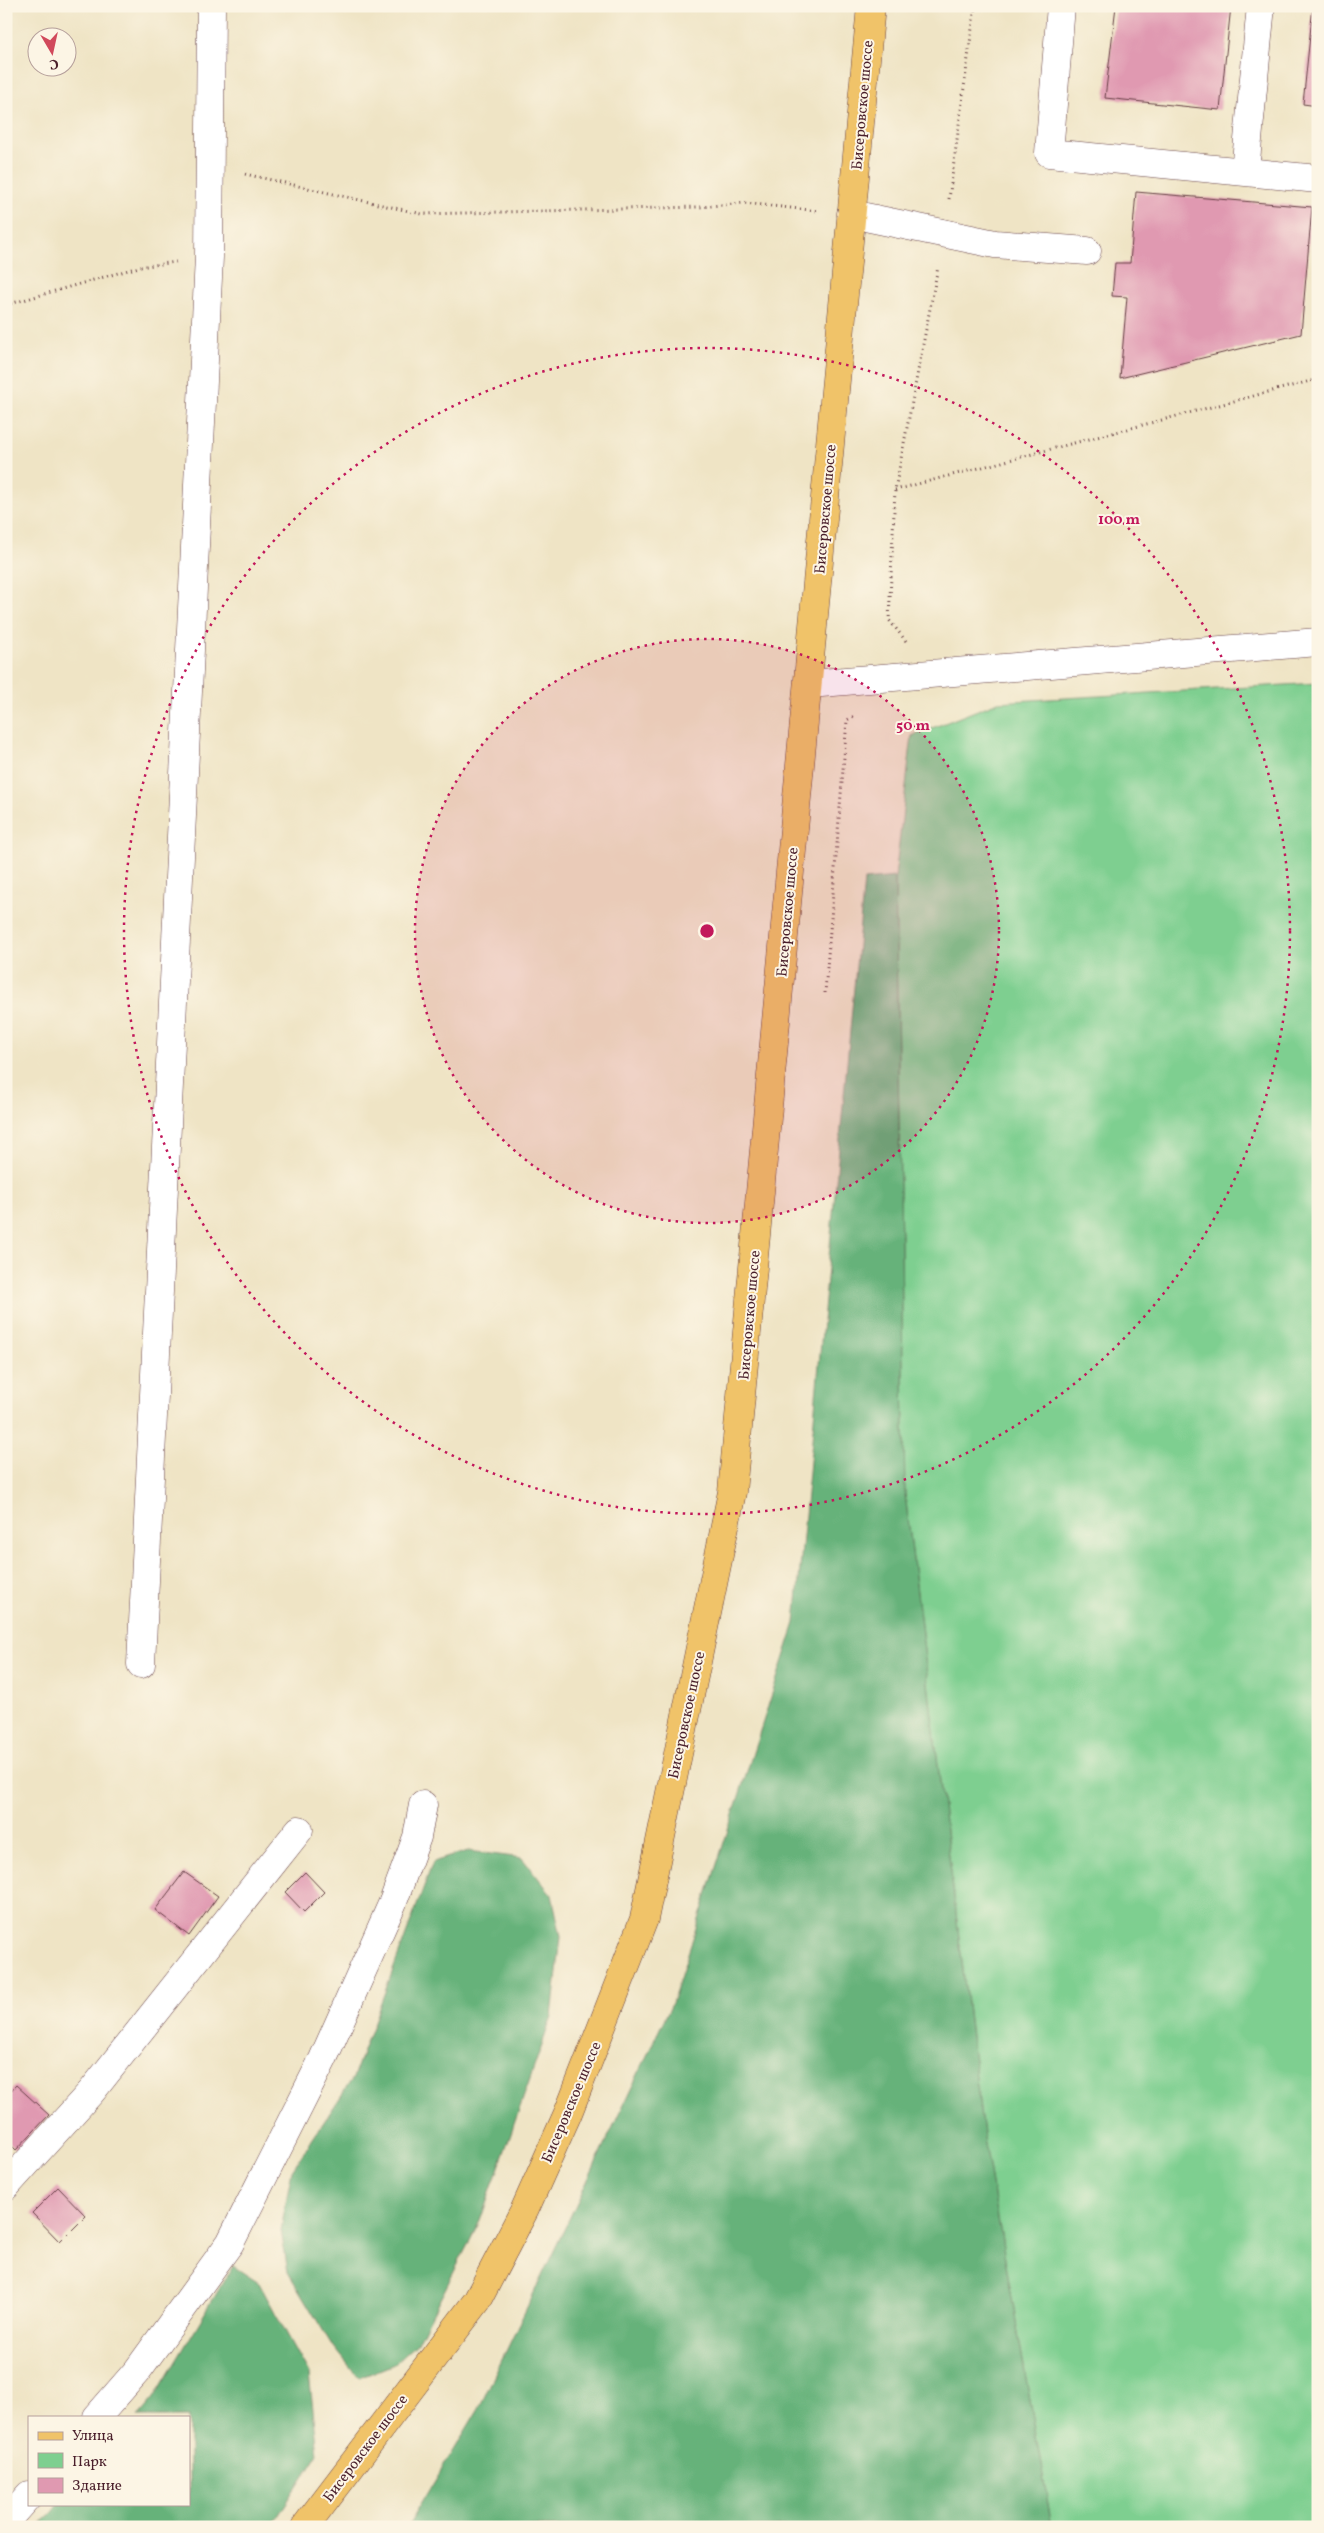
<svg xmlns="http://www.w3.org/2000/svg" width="1324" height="2533" font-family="Vollkorn,serif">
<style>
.green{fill:#7ecf90;stroke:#64775e}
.forest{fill:#66b27a;stroke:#586852}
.building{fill:#e099b1}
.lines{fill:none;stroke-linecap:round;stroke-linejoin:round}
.minor-casing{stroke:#633d42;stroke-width:29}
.major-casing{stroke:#633d42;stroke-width:29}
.path{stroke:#633d42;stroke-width:3;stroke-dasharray:1 4;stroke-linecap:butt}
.minor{stroke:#fff;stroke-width:28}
.major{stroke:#f0c369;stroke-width:28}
.ring{fill:none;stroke:#c2185b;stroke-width:2.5;stroke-dasharray:2.5 5}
.labels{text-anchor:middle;stroke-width:4;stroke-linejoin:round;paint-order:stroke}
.street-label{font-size:15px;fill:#4a1f2b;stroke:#fcf5e5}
.centre{fill:#c2185b;stroke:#fcf5e5;stroke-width:2.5}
.ring-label{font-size:15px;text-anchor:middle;font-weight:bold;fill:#c2185b;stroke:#fcf5e5;stroke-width:4;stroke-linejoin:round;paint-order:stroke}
</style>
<rect width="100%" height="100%" fill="#fcf5e5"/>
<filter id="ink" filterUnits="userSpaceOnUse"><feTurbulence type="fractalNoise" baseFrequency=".02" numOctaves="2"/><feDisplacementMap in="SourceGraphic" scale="10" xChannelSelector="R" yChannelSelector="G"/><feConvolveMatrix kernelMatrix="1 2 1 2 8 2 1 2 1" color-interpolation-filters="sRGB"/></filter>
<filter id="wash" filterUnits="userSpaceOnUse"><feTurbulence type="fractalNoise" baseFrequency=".0096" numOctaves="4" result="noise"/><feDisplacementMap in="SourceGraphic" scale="20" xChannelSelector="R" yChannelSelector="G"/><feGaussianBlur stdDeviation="1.12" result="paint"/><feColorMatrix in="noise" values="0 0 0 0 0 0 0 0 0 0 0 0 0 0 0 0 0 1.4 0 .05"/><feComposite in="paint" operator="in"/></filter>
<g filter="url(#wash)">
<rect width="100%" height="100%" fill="#efe4c5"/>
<polygon class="green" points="1318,683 1318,2527 1052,2527 982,2127 905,1494 895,877 912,736 998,702"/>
<g class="forest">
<polygon points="895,877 905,1494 982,2127 1052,2527 407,2527 479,2408 672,2003 795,1623 864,880"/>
<polygon points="468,1851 522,1858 552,1895 561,1937 552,2016 480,2221 418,2342 394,2364 359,2378 330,2342 288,2272 281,2230 292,2170 353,2078 433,1862"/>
<polygon points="233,2266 259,2283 309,2374 318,2454 271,2527 39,2527 59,2504 189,2504 189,2417 138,2417 154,2398"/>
</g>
<g id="blocks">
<g class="building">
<polygon points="1116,6 1231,6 1220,110 1105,98"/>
<polygon points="1313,6 1318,6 1318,106 1303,104"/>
<polygon points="1136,192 1312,207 1301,334 1120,378 1127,297 1112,296 1115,263 1130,263"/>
<polygon points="184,1872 218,1896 189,1936 155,1910"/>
<polygon points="305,1872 324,1892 304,1912 285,1892"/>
<polygon points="16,2085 49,2115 16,2150 6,2140 6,2096"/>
<polygon points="58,2187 86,2216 60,2242 32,2213"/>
</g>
</g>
</g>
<g filter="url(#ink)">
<use href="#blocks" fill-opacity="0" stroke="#633d42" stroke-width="1"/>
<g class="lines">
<defs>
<g id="minor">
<polyline points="1061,6 1049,153 1318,179"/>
<polyline points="1245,171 1261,6"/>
<polyline points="851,214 995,244 1087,251"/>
<polyline points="809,684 1318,642"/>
<polyline points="141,1664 209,257 211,6"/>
<polyline points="6,2186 92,2091 299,1830"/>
<polyline points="97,2417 137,2371 230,2243 323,2059 393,1902 417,1837 423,1805"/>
<polyline points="6,2521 29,2495"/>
</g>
<polyline id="major" points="305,2527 477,2301 525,2209 568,2113 644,1919 732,1492 871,6"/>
</defs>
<use href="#minor" class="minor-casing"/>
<use href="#major" class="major-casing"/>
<g class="path">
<polyline points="245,174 422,214 700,207 744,203 819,211"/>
<polyline points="949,199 975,6"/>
<polyline points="6,305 139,267 176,262"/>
<polyline points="895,490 1318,379"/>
<polyline points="906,641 889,620 895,490 938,267"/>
<polyline points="825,993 847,720 854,716"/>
</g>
<use href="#minor" class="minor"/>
<use href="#major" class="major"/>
</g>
</g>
<circle cx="707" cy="931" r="292" fill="#c2185b" fill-opacity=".12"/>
<g class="ring">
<circle cx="707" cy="931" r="292"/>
<circle cx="707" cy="931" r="583"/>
</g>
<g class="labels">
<g class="street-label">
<text transform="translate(862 105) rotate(-85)" y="5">Бисеровское шоссе</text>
<text transform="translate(825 509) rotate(-85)" y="5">Бисеровское шоссе</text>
<text transform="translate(787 912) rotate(-85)" y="5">Бисеровское шоссе</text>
<text transform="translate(749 1315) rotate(-85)" y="5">Бисеровское шоссе</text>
<text transform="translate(686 1715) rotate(-78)" y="5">Бисеровское шоссе</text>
<text transform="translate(571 2102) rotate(-67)" y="5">Бисеровское шоссе</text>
<text transform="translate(365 2448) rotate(-53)" y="5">Бисеровское шоссе</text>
</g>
</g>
<circle cx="707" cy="931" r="8" class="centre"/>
<g class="ring-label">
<text x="1119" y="524">100 m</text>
<text x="913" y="730">50 m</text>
</g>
<rect width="1324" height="2533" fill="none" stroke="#fcf5e5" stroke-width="25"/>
<rect x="28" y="2416" width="162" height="90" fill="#fcf5e5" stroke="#b59f9b"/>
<rect x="38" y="2432" width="25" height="8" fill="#f0c369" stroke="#b59f9b"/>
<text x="72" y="2440" font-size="15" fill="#4a1f2b">Улица</text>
<rect x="38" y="2453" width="25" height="15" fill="#7ecf90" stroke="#b59f9b"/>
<text x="72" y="2466" font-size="15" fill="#4a1f2b">Парк</text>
<rect x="38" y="2478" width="25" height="15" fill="#e099b1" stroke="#b59f9b"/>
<text x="72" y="2490" font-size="15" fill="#4a1f2b">Здание</text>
<g transform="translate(52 52) rotate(171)"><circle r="24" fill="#fcf5e5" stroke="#b59f9b"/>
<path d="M0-4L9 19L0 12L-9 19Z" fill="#d1495b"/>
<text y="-8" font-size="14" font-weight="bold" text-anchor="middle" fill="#4a1f2b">С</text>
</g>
</svg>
